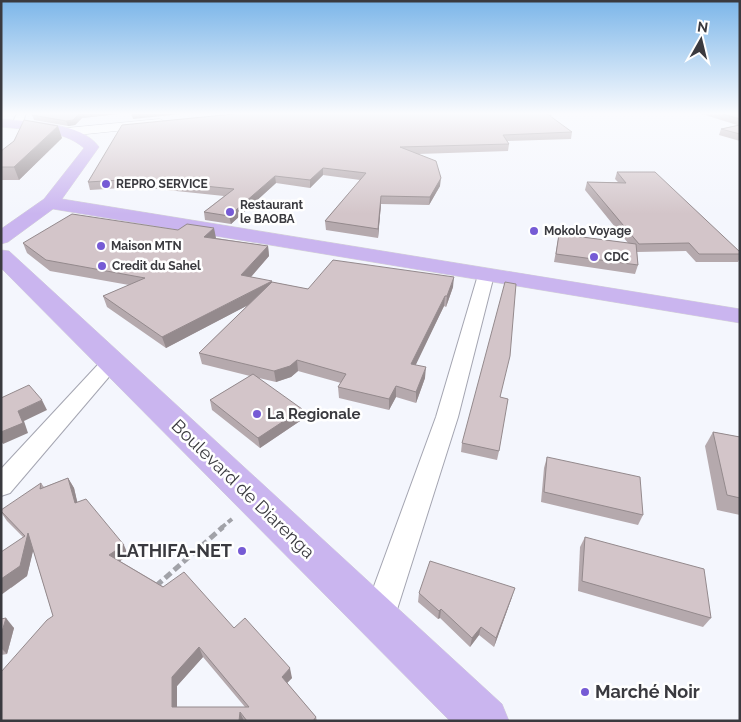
<svg xmlns="http://www.w3.org/2000/svg" width="741" height="722" font-family="Raleway,sans-serif">
<style>
.lines{fill:none;stroke-linecap:round;stroke-linejoin:round}
.minor-casing{stroke:#a4a5b1;stroke-width:2}
.secondary-casing{stroke:#a4a5b1;stroke-width:1}
.primary-casing{stroke:#d4d4d5;stroke-width:1}
.path-far1{stroke:#a1a2a8;stroke-width:4;stroke-dasharray:6 3;stroke-linecap:butt}
.path{stroke:#a1a2a8;stroke-width:5;stroke-dasharray:8 4;stroke-linecap:butt}
.minor{fill:#fff;fill-rule:evenodd}
.secondary{fill:#fff;fill-rule:evenodd}
.primary{fill:#cab5ef;fill-rule:evenodd}
.wall{fill:#b5a9ad;fill-rule:evenodd}
.shaded-wall{fill:#948a8d}
.building{fill:#d3c5c9;stroke:#948a8d;fill-rule:evenodd}
.poi-dot{fill:#765bd5;stroke:#fff;stroke-width:2}
.labels{text-anchor:middle;stroke-width:5;stroke-linejoin:round;paint-order:stroke}
.far-poi-label{font-size:12px;font-weight:bold;fill:#3a3a3f;stroke:#fff;text-anchor:start}
.poi-label{font-size:15px;font-weight:bold;fill:#3a3a3f;stroke:#fff;text-anchor:start}
.near-street-label{font-size:18px;fill:#3a3a3f;stroke:#fff}
.near-poi-label{font-size:18px;font-weight:bold;fill:#3a3a3f;stroke:#fff;text-anchor:end}
</style>
<rect width="100%" height="100%" fill="#f4f6fd"/>
<g class="lines">
<defs>
<g id="minor">
<polygon points="17,113 26,113 22,125 17,128 12,125"/>
<polygon points="486,270 492,272 494,275 458,417 394,619 389,630 378,634 367,630 362,619 436,417 478,275 480,272"/>
<polygon points="112,355 119,357 122,361 119,365 10,493 1,496 1,469 105,357"/>
</g>
<polygon id="secondary" points="160,119 167,123 165,126 67,136 60,132 67,128"/>
<g id="primary">
<path d="M1,119c28,3 81,3 98,28l-37,52 678,110v14l-687,-114 -45,33 -7,2v-15l43,-30 40,-51c-22,-19 -56,-18 -83,-21z"/>
<polygon points="1,250 9,251 502,704 509,721 450,721 1,268"/>
</g>
</defs>
<use href="#minor" class="minor-casing"/>
<use href="#secondary" class="secondary-casing"/>
<use href="#primary" class="primary-casing"/>
<polyline class="path-far1" points="221,528 232,519"/>
<polyline class="path" points="156,586 223,527"/>
<use href="#minor" class="minor"/>
<use href="#secondary" class="secondary"/>
<use href="#primary" class="primary"/>
</g>
<g class="wall">
<rect x="1" y="113" width="14" height="1"/>
<polygon points="27,113 128,113 82,118 75,125 68,126 34,120 32,115 32,114"/>
<polygon points="244,113 552,113 551,117 572,132 571,139 507,141 509,144 508,151 418,154 440,186 429,205 381,204 378,238 326,230 325,221 360,180 323,175 310,188 276,183 231,224 205,220 204,212 224,196 138,187 90,190 88,182"/>
<polygon points="699,113 740,113 740,141 719,135 721,129 737,125"/>
<polygon points="62,138 19,180 1,180 1,167"/>
<polygon points="617,172 740,252 740,258 738,262 696,262 686,251 637,252 638,265 635,274 554,262 559,234 628,243 585,190 587,182 618,182 615,179"/>
<polygon points="216,238 268,246 269,256 251,277 272,282 308,289 453,287 446,307 444,306 415,365 425,378 416,403 396,397 389,410 339,398 338,387 341,383 298,371 291,377 276,382 259,378 303,419 260,448 212,410 210,400 250,376 202,364 199,353 248,305 166,348 107,307 103,296 129,285 50,271 27,253 23,243"/>
<polygon points="500,397 499,451 497,460 461,452 462,443"/>
<polygon points="713,432 740,437 740,515 717,510 705,446"/>
<polygon points="547,457 643,515 638,525 541,502 544,468"/>
<path d="M68,478l6,10 3,14 51,53 -8,6 114,67 58,50 -5,5 29,34 1,4h-316l52,-105 -20,-66 -6,26 -16,12 12,-51 -16,-16 -6,-9 40,-29 3,4zM203,657l42,50h-68v-21z"/>
<polygon points="585,537 711,618 703,627 578,591 580,547"/>
<polygon points="419,593 512,597 494,647 479,635 470,647 440,618 438,619 418,602"/>
<polygon points="1,619 14,628 7,654 1,655"/>
</g>
<g class="shaded-wall">
<polygon points="80,113 128,113 82,118 75,125 68,126 66,121"/>
<polygon points="131,113 191,113 133,119"/>
<polygon points="58,126 62,138 19,180 14,167"/>
<polygon points="323,168 323,175 310,188 310,180"/>
<polygon points="275,176 276,183 231,224 229,216"/>
<polygon points="441,178 440,186 429,205 430,197"/>
<polygon points="381,196 381,204 378,238 378,229"/>
<polygon points="214,228 216,238 206,247 204,237"/>
<polygon points="268,246 269,256 243,286 241,275"/>
<polygon points="454,277 453,287 446,307 447,296"/>
<polygon points="272,281 273,292 166,348 162,337"/>
<polygon points="445,296 444,306 411,375 411,364"/>
<polygon points="297,360 298,371 291,377 276,382 274,371"/>
<polygon points="426,367 425,378 416,403 416,392"/>
<polygon points="396,386 396,397 389,410 389,399"/>
<polygon points="42,400 47,410 24,421 28,433 3,444 1,441 1,432 18,411"/>
<polygon points="302,409 303,419 260,448 258,438"/>
<polygon points="68,478 74,488 80,513 75,503"/>
<polygon points="28,533 35,543 27,576 1,595 1,579"/>
<polygon points="124,545 128,555 115,565 109,555"/>
<polygon points="515,588 512,597 494,647 496,638"/>
<polygon points="441,609 440,618 438,619 439,611"/>
<polygon points="6,618 14,628 7,654 1,648 1,635"/>
<polygon points="481,627 479,635 470,647 472,638"/>
<polygon points="199,647 203,657 177,686 177,716 172,707 172,677"/>
<polygon points="290,668 292,678 284,686 282,677"/>
<polygon points="240,712 244,721 239,721"/>
</g>
<g class="building">
<polygon points="32,113 80,113 73,120 66,121 32,115"/>
<polygon points="244,113 546,113 572,132 503,135 509,144 400,147 436,161 441,178 430,197 381,196 378,229 325,221 366,173 323,168 310,180 275,176 229,216 204,212 234,189 136,179 88,182 122,125"/>
<polygon points="720,113 740,113 740,119"/>
<polygon points="24,120 58,126 14,167 1,167 1,151 14,141"/>
<polygon points="740,125 740,134 721,129"/>
<polygon points="617,172 655,172 740,252 740,254 699,254 689,243 639,244 587,182 626,183"/>
<polygon points="72,214 178,230 187,224 214,228 204,237 268,246 241,275 272,281 162,337 103,296 145,278 46,260 23,243"/>
<polygon points="559,234 636,244 638,265 556,254"/>
<polygon points="333,260 454,277 447,296 445,296 411,364 426,367 416,392 396,386 389,399 338,387 346,374 297,360 290,366 274,371 199,353 272,282 308,289"/>
<polygon points="505,282 516,284 510,356 500,397 508,399 499,451 462,443"/>
<polygon points="253,374 302,409 258,438 210,400"/>
<polygon points="29,385 42,400 18,411 23,423 1,432 1,398"/>
<polygon points="713,432 740,437 740,498 727,495"/>
<polygon points="547,457 640,477 643,515 544,492"/>
<path d="M68,478l7,25 11,-4 38,46 -15,10 54,32 21,-15 50,56 11,-10 45,50 -8,9 34,40 -3,4h-66l-7,-9 -1,9h-238v-49l46,-52 6,-4 -25,-83 -8,33 -19,13v-27l24,-16 -24,-25v-1l40,-27 -1,6zM199,647l50,60h-77v-30z"/>
<polygon points="585,537 704,569 711,618 582,581"/>
<polygon points="430,561 515,588 496,638 481,627 472,638 441,609 439,611 419,593"/>
<polygon points="6,618 1,635 1,619"/>
</g>
<linearGradient id="sky" x2="0" y2="1"><stop stop-color="#7cb6e9"/><stop offset="0.53" stop-color="#fafbfe"/><stop offset="1" stop-color="#fafbfe" stop-opacity="0"/></linearGradient>
<rect width="741" height="214" fill="url(#sky)"/>
<g class="poi-dot">
<circle cx="106" cy="184" r="5"/>
<circle cx="230" cy="212" r="5"/>
<circle cx="534" cy="231" r="5"/>
<circle cx="101" cy="246" r="5"/>
<circle cx="594" cy="257" r="5"/>
<circle cx="102" cy="266" r="5"/>
<circle cx="257" cy="414" r="5"/>
<circle cx="242" cy="551" r="5"/>
<circle cx="585" cy="692" r="5"/>
</g>
<g class="labels">
<g class="far-poi-label">
<text x="116" y="188">REPRO SERVICE</text>
<text x="240" y="209">Restaurant<tspan x="240" dy="14">le BAOBA</tspan></text>
<text x="544" y="235">Mokolo Voyage</text>
<text x="111" y="250">Maison MTN</text>
<text x="604" y="261">CDC</text>
<text x="112" y="270">Credit du Sahel</text>
</g>
<g class="poi-label">
<text x="267" y="419">La Regionale</text>
</g>
<g class="near-street-label">
<text transform="translate(243 489) rotate(44)" y="6">Boulevard de Diarenga</text>
</g>
<g class="near-poi-label">
<text x="232" y="557">LATHIFA-NET</text>
<text x="595" y="698" text-anchor="start">Marché Noir</text>
</g>
</g>
<rect width="741" height="722" fill="none" stroke="#3a3a3f" stroke-width="5"/>
<g transform="translate(701 40) rotate(8)" stroke="#ffffff" stroke-width="4" paint-order="stroke">
<path d="M0-4L9 19L0 12L-9 19Z" fill="#3a3a3f"/>
<text y="-8" font-size="14" font-weight="bold" text-anchor="middle" fill="#3a3a3f">N</text>
</g>
</svg>
